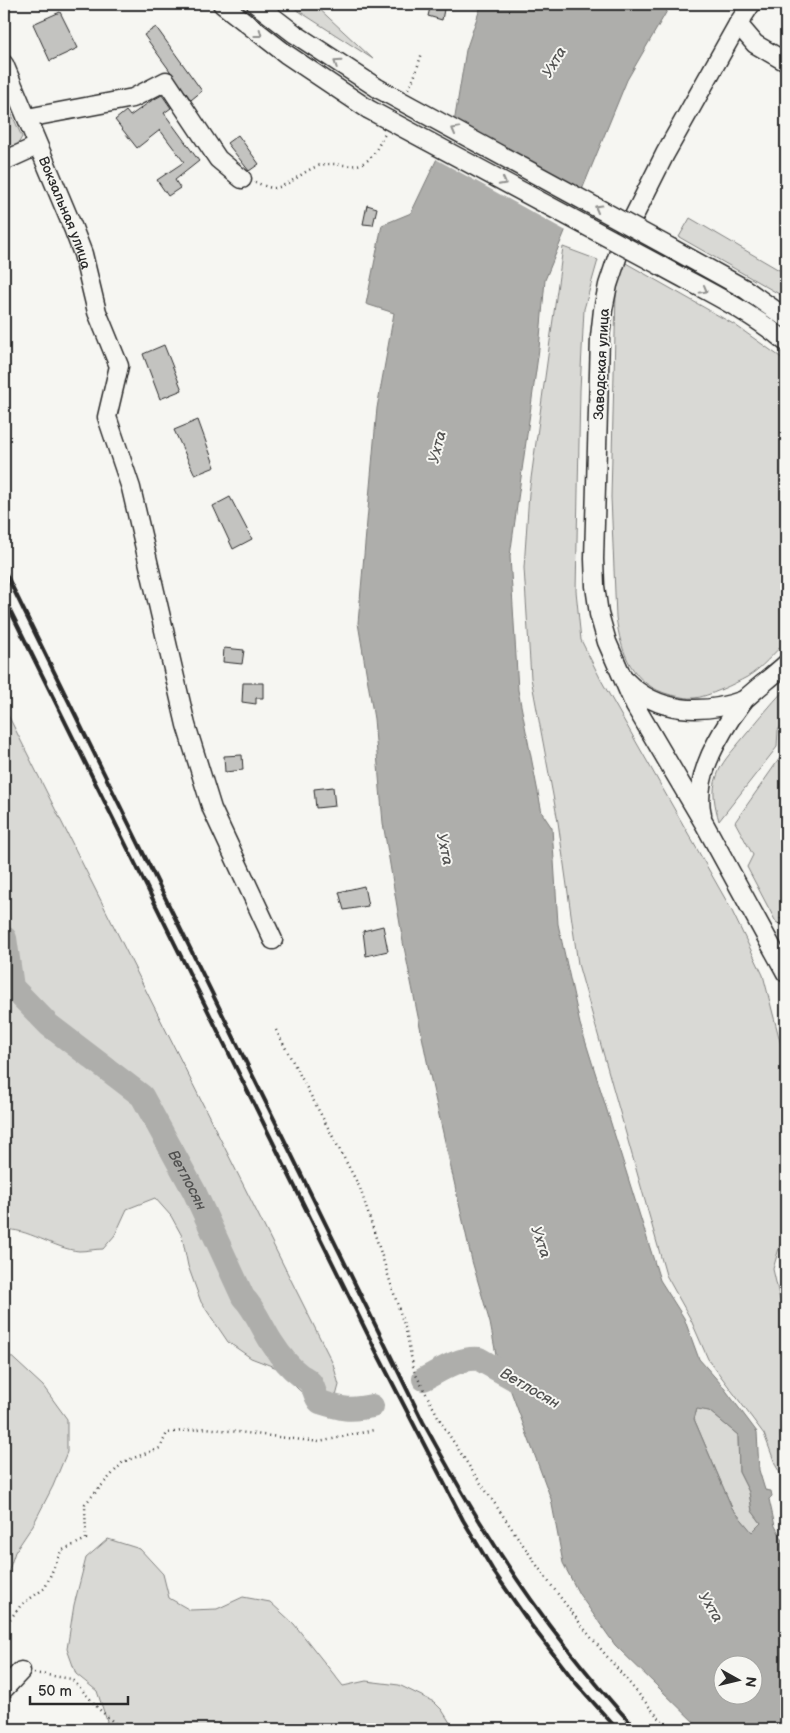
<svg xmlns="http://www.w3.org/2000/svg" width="790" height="1733" font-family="'Balsamiq Sans',sans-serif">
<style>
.green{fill:#d9d9d5;stroke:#828280}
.water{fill:#aeaeab;stroke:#7a7a78;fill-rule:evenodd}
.pier{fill:#f6f6f2}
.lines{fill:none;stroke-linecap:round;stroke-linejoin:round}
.river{stroke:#aeaeab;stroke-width:24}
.building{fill:#c3c3c0;stroke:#2b2b2b}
.minor-casing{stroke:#2b2b2b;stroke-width:21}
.path{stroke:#2b2b2b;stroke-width:2.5;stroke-dasharray:1 4;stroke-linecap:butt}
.minor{stroke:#f6f6f2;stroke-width:18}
.rail{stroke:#2b2b2b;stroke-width:4}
.minor-bridge-casing{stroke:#2b2b2b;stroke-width:21;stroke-linecap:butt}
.minor-bridge{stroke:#f6f6f2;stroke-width:18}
.oneway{stroke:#90908e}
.labels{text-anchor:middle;stroke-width:4;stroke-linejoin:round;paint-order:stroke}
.street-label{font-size:14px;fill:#2b2b2b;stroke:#f6f6f2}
.water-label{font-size:15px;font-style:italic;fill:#525251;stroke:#f6f6f2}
</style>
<rect width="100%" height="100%" fill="#f6f6f2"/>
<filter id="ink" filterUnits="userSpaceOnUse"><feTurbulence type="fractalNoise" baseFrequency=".02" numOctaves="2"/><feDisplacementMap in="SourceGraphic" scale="10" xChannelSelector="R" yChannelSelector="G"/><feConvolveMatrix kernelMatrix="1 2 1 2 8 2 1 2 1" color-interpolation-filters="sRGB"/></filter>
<g filter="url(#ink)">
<g class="green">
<polygon points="288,4 314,4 373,59"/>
<polygon points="4,97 22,137 17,146 4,152"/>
<polygon points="690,218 786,274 786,298 679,237"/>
<polygon points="563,247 598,260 584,309 580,390 576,591 581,640 601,680 731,909 763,975 781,1045 786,1079 786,1224 773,1269 780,1300 786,1312 786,1483 776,1466 764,1434 708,1359 690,1318 666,1275 578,964 558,822 531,678 524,568 529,493"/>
<path d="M624,262l111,63 51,36v280c-12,12 -24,27 -39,36 -13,7 -39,20 -53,21 -7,1 -16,-2 -23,-3 -39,-10 -50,-42 -55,-78l-5,-120 5,-204z"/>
<path d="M786,688v32l-8,10 -1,17 -58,74c-4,-15 -8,-30 -2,-45 4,-13 13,-22 21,-32 16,-19 31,-38 48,-56z"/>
<path d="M4,707l329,657 6,21 -4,15 -16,7 -21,-18 -21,-21 -26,-10 -23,-16 -27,-40 -13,-36 -6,-30 -11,-20 -16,-18 -28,11 -12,26 -12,14c-8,0 -16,2 -24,2 -24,-2 -54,-24 -75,-21z"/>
<polygon points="782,755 786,778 786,928 776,922 747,867 753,855 735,822"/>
<polygon points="4,1350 43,1386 67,1419 67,1452 53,1486 33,1525 15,1552 4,1585"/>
<polygon points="697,1408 709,1411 738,1435 739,1472 749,1492 752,1511 761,1523 752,1533 732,1508 694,1419"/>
<polygon points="108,1539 140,1549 163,1574 169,1598 190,1610 217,1609 243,1597 270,1602 294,1624 343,1686 366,1681 399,1685 434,1702 442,1710 454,1729 104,1729 107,1721 97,1691 76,1674 67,1649 74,1605 86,1558"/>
</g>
<path class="water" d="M479,4h192l-44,76 -82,200 -6,69 -29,207 8,134 24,123 10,15 6,96 22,100 80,256 24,38 15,41 22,25 36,48 2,38 6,20 6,1 1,5 -3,3 6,27 11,20v183h-85l-86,-84 -36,-51 -16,-31 -12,-64 -42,-113 -11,-21 -8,-42 -18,-62 -43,-190 -26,-129 -20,-119 -9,-104 -16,-96 19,-215 17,-95 -28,-9 16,-79 29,-12 43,-90 12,-73 15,-44zM697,1409l12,2 29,24 1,37 10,20 3,19 9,12 -9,9 -20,-24 -38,-89zM722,1666h30v30h-30z"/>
<polygon class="pier" points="452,117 585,190 568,232 434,158 451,122"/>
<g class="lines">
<g class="river">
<path id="s1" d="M4,938h1l7,49 37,38 93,71 52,95 49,106c13,13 19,31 29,46 7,11 17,24 28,32 4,3 7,3 10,7 5,6 4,14 10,20 22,7 29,9 52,4"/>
<path d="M424,1379c17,-9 36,-22 55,-20l51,29"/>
</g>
</g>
<g class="building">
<polygon points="431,4 445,4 442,20 428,16"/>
<polygon points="60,12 78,48 50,61 33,24"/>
<polygon points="156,27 202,91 191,100 144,35"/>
<polygon points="162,95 171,108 164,113 199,161 175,180 180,188 168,196 157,180 184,162 160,130 137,148 115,120 126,111 130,116 151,101"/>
<polygon points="238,135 259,164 249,171 227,143"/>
<polygon points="367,205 377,208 373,225 363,224"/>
<polygon points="164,345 182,390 160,399 143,354"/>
<polygon points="198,420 215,467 195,475 174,430"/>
<polygon points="230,497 252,539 233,549 213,506"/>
<polygon points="224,648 244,650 242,664 223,662"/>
<polygon points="243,683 263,683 263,698 256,698 256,704 242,702"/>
<polygon points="242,755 243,770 225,772 224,756"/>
<polygon points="333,787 335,806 316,808 314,789"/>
<polygon points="364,886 368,906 344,910 339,892"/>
<polygon points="383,926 388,951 366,956 363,931"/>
</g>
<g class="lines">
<defs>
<g id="minor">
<polyline points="222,4 286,54 368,109"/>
<polyline points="256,4 295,34 379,89"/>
<polyline points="751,4 738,24 665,154 625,234 608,285 603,310 600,337 594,559 595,586 599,614 607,642 635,706 705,825 786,973"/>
<polyline points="738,24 755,44 786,62"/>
<path id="s2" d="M4,64l69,164 10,26 14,58 22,54 -12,51 24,71 55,237 26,84 61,131"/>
<polyline points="27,118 133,98 166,81 218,159 242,179"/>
<polyline points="4,161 37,146"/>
<polyline points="671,248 745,289 786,318"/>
<path d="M661,266c43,24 89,45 125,76"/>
<path d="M626,681c31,32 77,34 118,19"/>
<path d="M702,815c-8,-34 11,-69 29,-97 5,-6 9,-13 14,-19 13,-12 28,-23 41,-35"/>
<polyline points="4,1689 21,1671"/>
</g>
</defs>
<use href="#minor" class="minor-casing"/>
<g class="path">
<polyline points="408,89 414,78 422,53"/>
<path d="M255,182c5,2 13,6 19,6 18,-2 32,-22 53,-24 14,-1 28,6 41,-4 7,-6 12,-18 17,-26"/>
<polyline points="779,924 784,908"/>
<polyline points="276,1030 360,1188 406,1331 414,1371 442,1424 471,1469 545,1577 589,1635 668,1729"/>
<polyline points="4,1627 21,1605 45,1588 61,1551 86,1539 85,1504 123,1462 160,1448 167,1433 206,1428 319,1442 374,1430"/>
<polyline points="34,1673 72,1679 100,1710 121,1729"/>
</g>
<use href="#minor" class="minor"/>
<g class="rail">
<path d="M4,570l419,852c20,36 39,72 61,106 44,72 95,139 152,201"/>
<polyline points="4,598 377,1353 463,1520 494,1572 531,1625 575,1682 617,1729"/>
</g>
<defs>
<g id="minor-bridge">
<polyline points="379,89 671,248"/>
<polyline points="368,109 661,266"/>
</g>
</defs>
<use href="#minor-bridge" class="minor-bridge-casing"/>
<use href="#minor-bridge" class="minor-bridge"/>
</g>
<defs><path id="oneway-chevron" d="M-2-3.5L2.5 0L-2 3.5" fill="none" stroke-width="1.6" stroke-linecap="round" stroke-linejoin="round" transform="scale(1.25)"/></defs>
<g class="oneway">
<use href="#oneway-chevron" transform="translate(259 34) rotate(37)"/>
<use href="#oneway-chevron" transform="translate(337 63) rotate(-147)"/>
<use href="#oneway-chevron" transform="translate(455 130) rotate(-151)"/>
<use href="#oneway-chevron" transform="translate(503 182) rotate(28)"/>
<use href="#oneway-chevron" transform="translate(598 208) rotate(-151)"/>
<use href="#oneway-chevron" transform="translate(704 290) rotate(29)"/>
</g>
</g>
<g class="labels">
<g class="street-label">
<text dy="5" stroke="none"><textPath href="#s2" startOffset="161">Вокзальная улица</textPath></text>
<text transform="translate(601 364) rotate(-87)" y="5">Заводская улица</text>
</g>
<g class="water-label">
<text transform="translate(554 62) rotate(-59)" y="5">Ухта</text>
<text transform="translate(437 447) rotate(-76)" y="5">Ухта</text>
<text transform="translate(445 849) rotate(78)" y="5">Ухта</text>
<text dy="5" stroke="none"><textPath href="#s1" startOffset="316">Ветлосян</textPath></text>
<text transform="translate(541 1242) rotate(71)" y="5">Ухта</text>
<text transform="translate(530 1388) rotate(30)" y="5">Ветлосян</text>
<text transform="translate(711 1607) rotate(59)" y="5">Ухта</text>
</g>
</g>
<rect width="790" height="1733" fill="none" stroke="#f6f6f2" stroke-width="20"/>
<rect x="10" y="10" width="770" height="1713" fill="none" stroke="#2b2b2b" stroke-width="2" filter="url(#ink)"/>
<g transform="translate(738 1680) rotate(98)"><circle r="24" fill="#f6f6f2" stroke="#a5a5a2"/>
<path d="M0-4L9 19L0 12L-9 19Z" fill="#2b2b2b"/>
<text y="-8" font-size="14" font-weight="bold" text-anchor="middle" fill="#2b2b2b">N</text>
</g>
<path d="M30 1696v8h98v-8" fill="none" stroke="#2b2b2b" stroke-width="2.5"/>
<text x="38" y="1696" font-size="15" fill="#2b2b2b" stroke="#f6f6f2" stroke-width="4" paint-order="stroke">50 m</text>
</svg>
